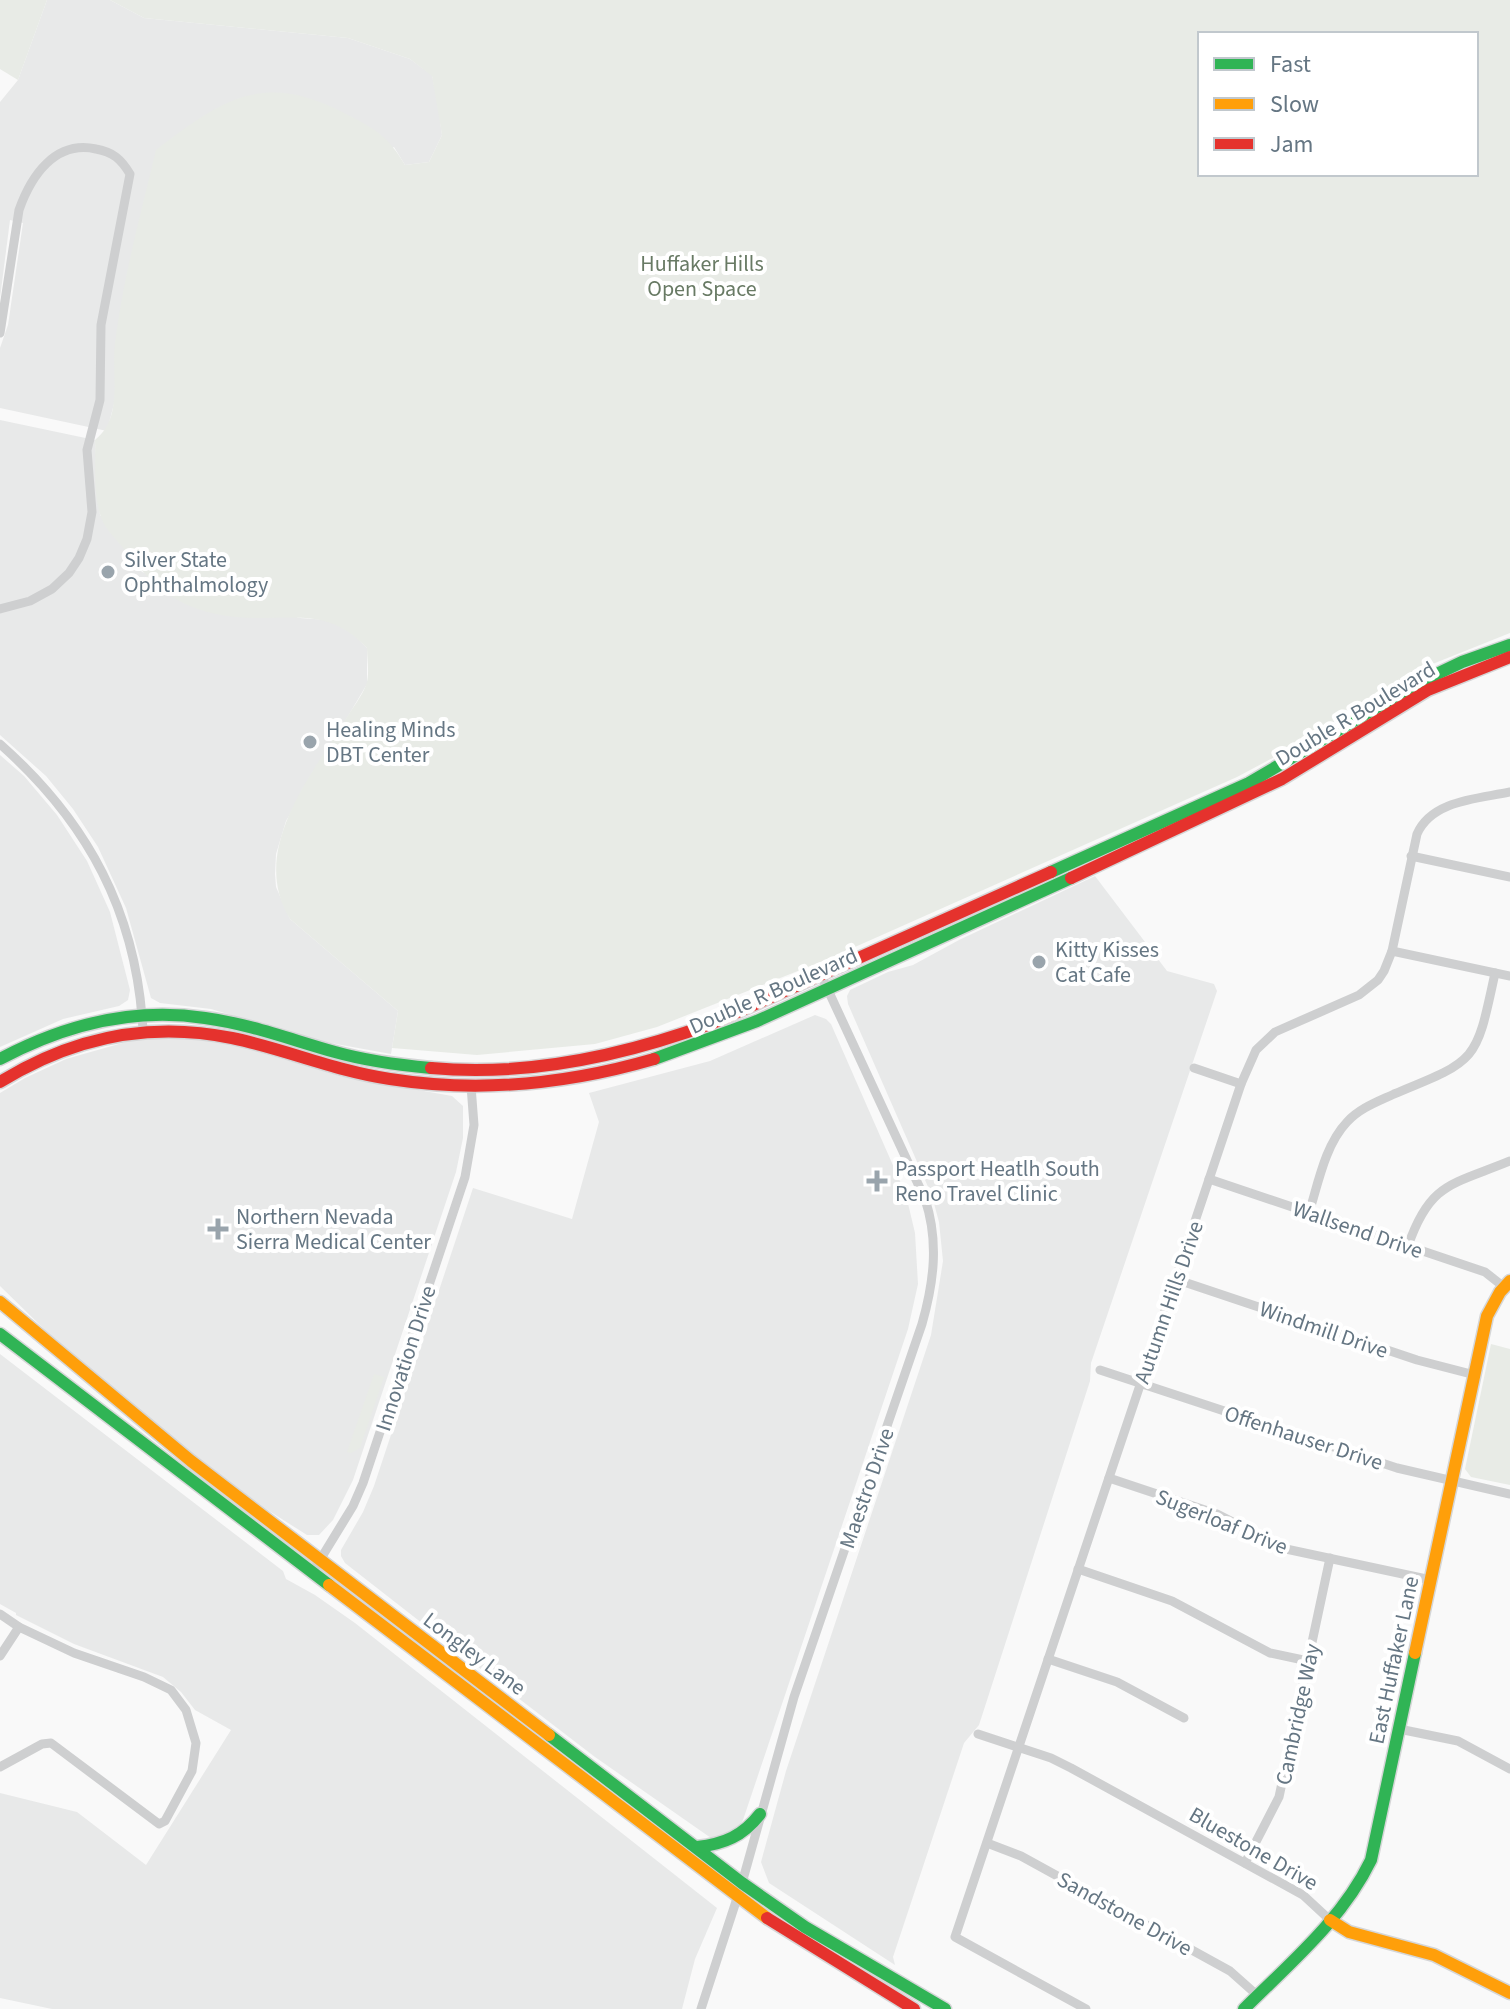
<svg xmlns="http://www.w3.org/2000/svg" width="1510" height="2009" font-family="'Source Sans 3',sans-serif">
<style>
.built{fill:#e8e9e9}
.green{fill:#e8ebe6;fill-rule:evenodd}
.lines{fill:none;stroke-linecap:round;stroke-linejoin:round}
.fast-casing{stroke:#d5d6d7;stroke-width:15}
.slow-casing{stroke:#d5d6d7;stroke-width:15}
.jam-casing{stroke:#d5d6d7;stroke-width:15}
.street{stroke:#cecfd0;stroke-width:9}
.fast{stroke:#30b455;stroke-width:12}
.slow{stroke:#ff9f0a;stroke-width:12}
.jam{stroke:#e5322d;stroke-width:12}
.poi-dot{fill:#99a4ac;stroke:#fff;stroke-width:3}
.labels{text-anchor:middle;stroke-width:8;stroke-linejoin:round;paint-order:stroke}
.park-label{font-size:22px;fill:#687a64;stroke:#fff}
.poi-label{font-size:22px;fill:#657683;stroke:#fff;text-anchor:start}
.street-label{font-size:22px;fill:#657683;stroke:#fff}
</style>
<rect width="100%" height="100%" fill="#f9f9f9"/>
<g class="built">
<polygon points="47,0 110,0 144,18 348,38 410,59 432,75 438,105 442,135 429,162 405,165 394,147 115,344 115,400 107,431 0,408 0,348 8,325 23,223 10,220 0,298 0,102 18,80"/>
<polygon points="0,420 95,440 100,515 142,572 300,618 328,620 351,631 367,648 367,684 286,821 276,854 275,874 276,887 290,919 398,1011 391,1054 314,1040 211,1009 160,1003 151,998 126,908 98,847 73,809 46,776 0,735"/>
<polygon points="0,755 24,776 57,815 87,861 110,912 130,990 128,1000 119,1006 63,1019 0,1047"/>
<polygon points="1095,876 1167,971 1214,984 1217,991 1091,1363 1090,1381 979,1725 964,1743 893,1957 895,1965 769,1883 761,1862 786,1771 931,1335 943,1261 939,1222 932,1196 848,1004 847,996 850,990 888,972 913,965 959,940"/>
<polygon points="815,1015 826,1019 831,1024 906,1195 915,1233 918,1284 908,1329 743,1820 737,1830 719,1839 711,1838 595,1757 500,1684 345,1563 341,1556 341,1550 363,1512 374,1486 473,1188 572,1219 599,1122 589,1093 710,1061"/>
<polygon points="147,1036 174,1036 232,1044 340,1076 452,1096 463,1106 463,1138 456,1172 353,1480 333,1520 319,1535 307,1535 266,1509 174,1439 44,1329 0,1286 0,1093 25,1078 66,1059"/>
<polygon points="0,1354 283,1571 286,1579 315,1595 355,1623 717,1908 695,1959 682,2009 52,2009 0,1998 0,1793 77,1812 146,1865 231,1730 195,1710 181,1692 163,1677 74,1644 16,1615 16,1613 0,1604"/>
</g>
<g class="green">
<polygon points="0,0 47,0 18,80 0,69"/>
<path d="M110,0h1400v633l-85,34 -128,78 -60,32 -409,182 -171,68 -62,17 -118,11 -85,-7 6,-37 -108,-92c-42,-69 22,-144 57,-202 6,-10 15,-21 19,-32 4,-10 1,-26 1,-37 -41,-44 -79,-26 -132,-31 -54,-6 -79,-27 -111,-68 -9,-11 -21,-22 -24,-35 -7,-23 -4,-51 -5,-74 29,-23 16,-65 20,-97 8,-65 26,-130 41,-193 66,-51 108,-80 190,-36 29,15 42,22 59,51l24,-3 13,-27 -10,-59 -22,-17 -62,-21 -204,-20zM1200,34h276v140h-276z"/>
<polygon points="1491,1344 1510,1349 1510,1485 1471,1477 1465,1469"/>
<polygon points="374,1374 384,1377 360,1448 351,1453 347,1452"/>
</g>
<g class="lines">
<defs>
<g id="fast">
<polyline points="1051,872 1249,783 1416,684 1462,662 1510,645"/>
<path d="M0,1059c64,-34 133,-52 205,-41 45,6 87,22 130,34 32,9 63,13 96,16"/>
<polyline points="654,1059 757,1021 1071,878"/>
<polyline points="0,1334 329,1585"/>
<polyline points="549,1735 742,1883 805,1927 945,2009"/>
<path d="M697,1847c27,-3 46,-11 63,-33"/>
<path d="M1244,2009c46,-46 98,-89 127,-149l44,-207"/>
</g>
<g id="slow">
<polyline points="0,1302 191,1461 549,1735"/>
<polyline points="329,1585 767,1918"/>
<polyline points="1415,1653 1487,1316 1500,1292 1510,1281"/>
<polyline points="1330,1920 1349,1932 1434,1955 1510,1993"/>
</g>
<g id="jam">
<polyline points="1071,878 1282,779 1428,690 1510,657"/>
<path d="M431,1068c96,9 192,-12 282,-45l338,-151"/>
<path d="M0,1082c71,-44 149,-61 232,-44 53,11 103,33 158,41 89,14 178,5 264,-20"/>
<polyline points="767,1918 914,2009"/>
</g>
</defs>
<use href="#fast" class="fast-casing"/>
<use href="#slow" class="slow-casing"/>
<use href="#jam" class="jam-casing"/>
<g class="street">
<path d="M0,333l19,-123c12,-34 36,-70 77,-61 17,3 25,10 34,25l-29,151 -1,75 -13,50 5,62 -5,27 -8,19 -10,15 -17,16 -22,12 -30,8"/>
<path d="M0,744c88,78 137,169 143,287"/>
<polyline points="1411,856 1510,877"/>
<polyline points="1392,951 1510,976"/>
<polyline points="1194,1068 1241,1084"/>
<polyline points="1209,1179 1485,1272 1504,1287"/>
<path d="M1309,1213c9,-29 16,-68 38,-91 13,-14 30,-20 47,-28 84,-34 82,-32 101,-121"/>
<path d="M1408,1246c22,-64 44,-61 102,-85"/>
<polyline points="1175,1279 1417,1360 1475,1375"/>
<polyline points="1100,1370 1397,1468 1510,1494"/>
<polyline points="1109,1478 1217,1514 1286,1549 1431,1580"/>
<polyline points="1078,1569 1172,1601 1270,1653 1308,1661"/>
<polyline points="312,1573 353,1506 363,1483 465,1177 474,1125 471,1086"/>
<polyline points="0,1614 19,1627 74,1653 144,1677 171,1690 186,1710 196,1743 192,1771 165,1821 159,1824 51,1743 42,1744 0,1767"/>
<polyline points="0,1656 19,1627"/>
<polyline points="1048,1659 1117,1682 1184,1718"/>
<polyline points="1399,1729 1458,1741 1510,1769"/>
<polyline points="978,1734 1051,1758 1071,1768 1303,1895 1330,1920"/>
<polyline points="987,1843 1021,1856 1230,1971 1257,1995"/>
<polyline points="1245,1863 1279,1797 1330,1558"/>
<path d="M701,2009l41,-126 52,-186 128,-373c12,-42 17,-83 3,-125l-104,-224"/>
<path d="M1086,2009l-131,-72 286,-853 15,-34 19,-18 84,-37 19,-15 6,-9 8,-20 25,-117c15,-34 61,-35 93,-42"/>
</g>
<use href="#fast" class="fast"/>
<use href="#slow" class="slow"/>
<use href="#jam" class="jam"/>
</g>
<g class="poi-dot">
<circle cx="108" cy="572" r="8"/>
<circle cx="310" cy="742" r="8"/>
<circle cx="1039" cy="962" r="8"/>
<path d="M873 1169h8v8h8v8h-8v8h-8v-8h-8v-8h8z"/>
<path d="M214 1217h8v8h8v8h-8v8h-8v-8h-8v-8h8z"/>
</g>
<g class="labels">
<g class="park-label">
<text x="702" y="271">Huffaker Hills<tspan x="702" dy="25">Open Space</tspan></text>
</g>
<g class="poi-label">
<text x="124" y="567">Silver State<tspan x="124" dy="25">Ophthalmology</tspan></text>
<text x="326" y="737">Healing Minds<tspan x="326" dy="25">DBT Center</tspan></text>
<text x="1055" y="957">Kitty Kisses<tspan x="1055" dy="25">Cat Cafe</tspan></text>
<text x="895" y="1176">Passport Heatlh South<tspan x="895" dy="25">Reno Travel Clinic</tspan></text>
<text x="236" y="1224">Northern Nevada<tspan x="236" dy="25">Sierra Medical Center</tspan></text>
</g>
<g class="street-label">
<text transform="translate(1355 713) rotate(-31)" y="8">Double R Boulevard</text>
<text transform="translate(773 990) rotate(-24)" y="8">Double R Boulevard</text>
<text transform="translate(1358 1229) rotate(19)" y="8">Wallsend Drive</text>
<text transform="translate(1168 1302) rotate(-71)" y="8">Autumn Hills Drive</text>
<text transform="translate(1324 1329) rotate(19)" y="8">Windmill Drive</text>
<text transform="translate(405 1358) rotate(-72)" y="8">Innovation Drive</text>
<text transform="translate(1304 1437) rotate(18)" y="8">Offenhauser Drive</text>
<text transform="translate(866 1488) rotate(-71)" y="8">Maestro Drive</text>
<text transform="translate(1222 1521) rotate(22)" y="8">Sugerloaf Drive</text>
<text transform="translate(475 1653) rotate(37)" y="8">Longley Lane</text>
<text transform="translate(1393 1660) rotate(-78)" y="8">East Huffaker Lane</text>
<text transform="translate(1297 1714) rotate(-78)" y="8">Cambridge Way</text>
<text transform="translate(1254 1848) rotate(30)" y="8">Bluestone Drive</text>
<text transform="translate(1125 1913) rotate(29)" y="8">Sandstone Drive</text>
</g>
</g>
<rect x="1198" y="32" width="280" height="144" fill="#ffffff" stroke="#c1c8cd" stroke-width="2"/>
<rect x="1214" y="58" width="40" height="12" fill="#30b455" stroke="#c1c8cd" stroke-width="2"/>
<text x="1270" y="72" font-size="24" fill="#657683">Fast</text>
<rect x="1214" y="98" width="40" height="12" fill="#ff9f0a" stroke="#c1c8cd" stroke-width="2"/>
<text x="1270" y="112" font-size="24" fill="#657683">Slow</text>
<rect x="1214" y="138" width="40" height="12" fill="#e5322d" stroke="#c1c8cd" stroke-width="2"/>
<text x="1270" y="152" font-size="24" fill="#657683">Jam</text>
</svg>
